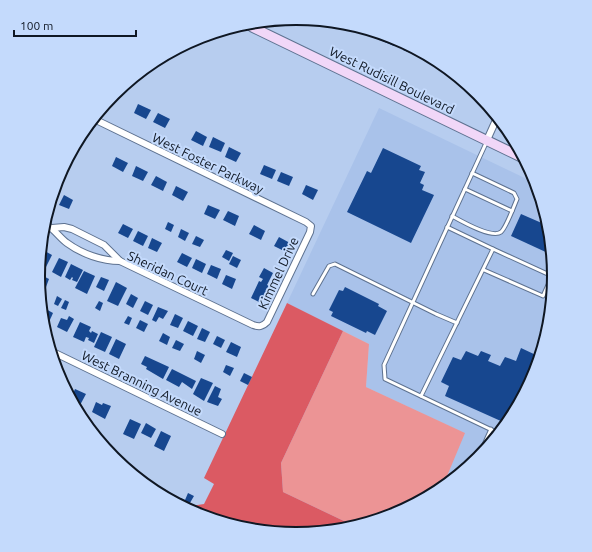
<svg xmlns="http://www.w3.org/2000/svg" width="592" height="552" font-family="Ubuntu,sans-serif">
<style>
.built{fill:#a9c2ea}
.green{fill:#ec9495}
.forest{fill:#db5a63}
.building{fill:#17478f}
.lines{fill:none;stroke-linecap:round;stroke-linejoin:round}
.lane-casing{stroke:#5e7290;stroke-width:5}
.street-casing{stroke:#5e7290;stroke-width:8}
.secondary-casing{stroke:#5e7290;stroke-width:11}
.lane{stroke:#fff;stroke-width:3}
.street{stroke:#fff;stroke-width:6}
.secondary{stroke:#f1d7f8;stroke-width:9}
.labels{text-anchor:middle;stroke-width:4;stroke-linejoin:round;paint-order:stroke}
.street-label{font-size:13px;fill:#0f1723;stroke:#c4dafc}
.rim{fill:none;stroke:#0f1723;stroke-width:2}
</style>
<rect width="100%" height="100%" fill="#b7cdef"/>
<polygon class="built" points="379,108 535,183 554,276 534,375 478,459 445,481 464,433 366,387 369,344 287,303"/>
<polygon class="green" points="343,331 369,344 366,387 465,433 445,481 395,514 346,522 283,492 281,463"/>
<polygon class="forest" points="287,303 343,331 281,463 283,492 346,522 381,517 296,534 197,514 189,509 191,506 204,504 214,484 204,478"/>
<g class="building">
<polygon points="363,31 366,32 379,34 376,39"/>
<polygon points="382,35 395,38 403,43 401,46 395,44 394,46 380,40"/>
<polygon points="406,45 421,55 421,57 403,50"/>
<polygon points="138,104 151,110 146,119 134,113"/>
<polygon points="158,113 170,119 165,128 153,122"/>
<polygon points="196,131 207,137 203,146 191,140"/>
<polygon points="213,137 225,143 221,152 209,147"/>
<polygon points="229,147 241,153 236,162 225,157"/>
<polygon points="383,148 421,166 419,170 425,172 420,183 424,185 422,190 434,195 411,243 347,212 367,171 371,173"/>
<polygon points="116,157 128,163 123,172 112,166"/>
<polygon points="264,165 276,170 272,179 260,174"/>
<polygon points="136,166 148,172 143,181 132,176"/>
<polygon points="281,172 293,177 289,186 277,181"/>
<polygon points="156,176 167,182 163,191 151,185"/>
<polygon points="306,185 318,190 313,200 302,194"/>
<polygon points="176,186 188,192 183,201 172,195"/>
<polygon points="64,195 73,200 69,209 59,205"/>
<polygon points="208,205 220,210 215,219 204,214"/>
<polygon points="228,211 239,216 235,226 223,220"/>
<polygon points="521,214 544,224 550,254 511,236"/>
<polygon points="168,222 174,225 171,232 165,229"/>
<polygon points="123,224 133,229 128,238 118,233"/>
<polygon points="254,225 265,231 261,240 249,234"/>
<polygon points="181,229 189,233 185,241 178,237"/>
<polygon points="138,231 148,236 143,246 133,241"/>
<polygon points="196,236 204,240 200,247 192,244"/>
<polygon points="279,237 290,243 286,252 274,246"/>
<polygon points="152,238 162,243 157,252 148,248"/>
<polygon points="43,250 52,255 45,269 40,267"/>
<polygon points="226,250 233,253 229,261 222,257"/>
<polygon points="182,253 192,258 187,267 177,262"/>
<polygon points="233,256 241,260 237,268 229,264"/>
<polygon points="59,258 68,262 61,277 52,272"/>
<polygon points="196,259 206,264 202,273 192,268"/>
<polygon points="71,264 83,270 77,282 72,280 73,278 72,277 70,280 65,277"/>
<polygon points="211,265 221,269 217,279 207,274"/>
<polygon points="264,268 273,273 267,285 269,286 261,303 251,298 259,281 261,282 263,279 259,277"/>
<polygon points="84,271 95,276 87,294 75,288"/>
<polygon points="226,275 236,279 232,289 222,284"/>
<polygon points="45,277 49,279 46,287 41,285"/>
<polygon points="101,277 109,280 104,291 96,287"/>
<polygon points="116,282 127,288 118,306 107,301"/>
<polygon points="345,287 379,304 378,306 387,311 375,335 367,331 366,333 331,316 333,312 329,310 339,290 343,291"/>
<polygon points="131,294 138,298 133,308 126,304"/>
<polygon points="57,296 62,299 58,306 54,304"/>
<polygon points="65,300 69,302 66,310 61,308"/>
<polygon points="99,301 103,303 100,311 95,308"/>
<polygon points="145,301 153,305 148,315 140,311"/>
<polygon points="158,307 168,311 163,319 159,317 156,322 152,320"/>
<polygon points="44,308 53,313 49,322 47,321"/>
<polygon points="175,314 183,318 178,328 170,325"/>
<polygon points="69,316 74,319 67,332 57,327 61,318 67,320"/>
<polygon points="128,316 132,318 129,325 124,323"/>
<polygon points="140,320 148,324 144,332 136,328"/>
<polygon points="188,321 198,326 193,336 183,331"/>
<polygon points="80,322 91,327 89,331 91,333 92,331 98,334 94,343 88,340 89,338 86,337 84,342 73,337"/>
<polygon points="202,328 210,332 205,342 197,339"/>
<polygon points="101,332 112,337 105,352 94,347"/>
<polygon points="163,333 170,337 167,345 159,341"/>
<polygon points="217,336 225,340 221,348 213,344"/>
<polygon points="116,339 126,344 119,359 109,354"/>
<polygon points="176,340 184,344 180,351 172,348"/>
<polygon points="231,342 241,347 237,357 226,352"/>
<polygon points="521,348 538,356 534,375 503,422 445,396 449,386 441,382 453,357 461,360 466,351 478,356 481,351 491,355 488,361 500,366 505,357 516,361"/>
<polygon points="197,351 205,355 201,363 194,359"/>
<polygon points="145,356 169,367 163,379 146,369 147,367 141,364"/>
<polygon points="226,365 234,368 230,376 223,372"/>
<polygon points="172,369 196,381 192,389 182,382 179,387 166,380"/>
<polygon points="244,373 252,377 248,385 240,381"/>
<polygon points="201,378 213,383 204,401 193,394"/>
<polygon points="215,386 221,389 218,397 222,399 218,406 207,402"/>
<polygon points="75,389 86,394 79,407 72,396"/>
<polygon points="96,402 102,405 103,403 111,406 105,419 92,412"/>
<polygon points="130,419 141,424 134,439 123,434"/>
<polygon points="146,423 156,429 151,438 141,433"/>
<polygon points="161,431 171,436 164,451 154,446"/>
<polygon points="188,493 194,496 187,508 179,502 181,498 185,500"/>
</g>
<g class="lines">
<defs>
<g id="lane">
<polyline points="487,141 384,365 385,379 496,432"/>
<polyline points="465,189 512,211"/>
<path d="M452,216c9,5 40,23 49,16 5,-4 13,-26 16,-33l-3,-6 -42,-20"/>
<polyline points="484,270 543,296 552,276 493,249"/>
<polyline points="313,294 329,266 335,264 436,314 457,323"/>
<polyline points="421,396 493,249 447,227"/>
<polyline points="477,460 491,429"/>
</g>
<g id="street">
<polyline points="487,140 496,120"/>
<path d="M48,226c7,4 12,12 19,17 15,11 35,18 53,18l133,64c6,2 9,2 14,-3l43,-90 1,-6 -5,-4 -210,-102"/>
<polyline points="52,228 64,227 72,229 104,245 120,261"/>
<polyline points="53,352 222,434"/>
</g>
<polyline id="secondary" points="252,27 521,157"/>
</defs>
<use href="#lane" class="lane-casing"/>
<use href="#street" class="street-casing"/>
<use href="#secondary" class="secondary-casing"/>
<use href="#lane" class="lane"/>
<use href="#street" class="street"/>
<use href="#secondary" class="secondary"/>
</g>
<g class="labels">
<g class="street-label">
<text transform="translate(392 80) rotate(26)" y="5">West Rudisill Boulevard</text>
<text transform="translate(208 163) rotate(26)" y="5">West Foster Parkway</text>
<text transform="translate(168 273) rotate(25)" y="5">Sheridan Court</text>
<text transform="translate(278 273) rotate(-65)" y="5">Kimmel Drive</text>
<text transform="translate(142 383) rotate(26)" y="5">West Branning Avenue</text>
</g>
</g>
<path d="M0 0H592V552H0ZM45 276a251 251 0 1 1 502 0a251 251 0 1 1-502 0Z" fill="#c4dafc" fill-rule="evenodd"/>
<path class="rim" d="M45 276a251 251 0 1 1 502 0a251 251 0 1 1-502 0Z"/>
<path d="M14 30v6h122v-6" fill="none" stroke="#0f1723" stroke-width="2"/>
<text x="20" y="30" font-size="12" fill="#0f1723" stroke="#c4dafc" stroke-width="3" paint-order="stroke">100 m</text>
</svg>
